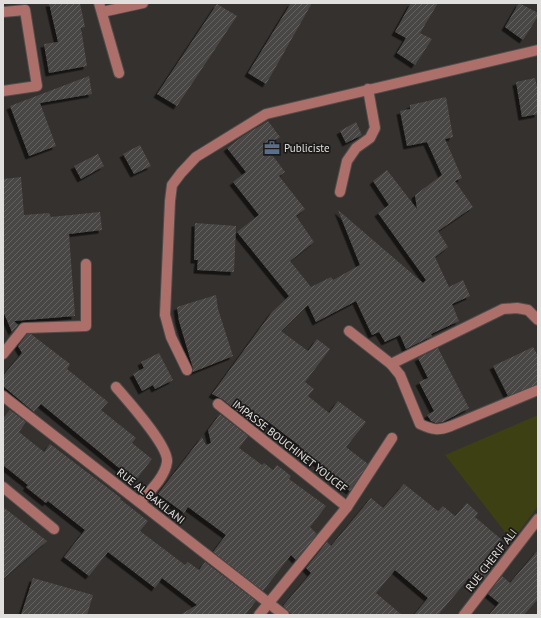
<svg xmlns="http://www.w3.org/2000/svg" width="541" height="618" font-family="'PT Sans',sans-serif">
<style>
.park{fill:#3d4013}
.building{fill:url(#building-hatch);filter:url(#shadow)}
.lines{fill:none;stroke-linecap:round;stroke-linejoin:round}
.minor-casing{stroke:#504d4b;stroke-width:12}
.minor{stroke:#ac6f6a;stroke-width:10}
.labels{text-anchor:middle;stroke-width:3.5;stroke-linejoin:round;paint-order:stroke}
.poi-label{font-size:11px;fill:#e0dfdd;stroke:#1b1a18;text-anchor:start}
.street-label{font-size:11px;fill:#e0dfdd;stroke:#1b1a18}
</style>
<defs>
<pattern id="building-hatch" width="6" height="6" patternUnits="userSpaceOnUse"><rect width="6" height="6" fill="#4a4744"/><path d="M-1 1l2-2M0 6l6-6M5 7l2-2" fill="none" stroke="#64615f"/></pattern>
<filter id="shadow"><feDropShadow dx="-3.5" dy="3.5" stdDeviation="0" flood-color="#0009"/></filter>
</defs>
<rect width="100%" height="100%" fill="#34312f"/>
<polygon class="park" points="538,415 538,506 512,541 445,455"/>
<g class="building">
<polygon points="49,3 80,3 85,27 81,28 87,66 49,73 44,44 58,42"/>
<polygon points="291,3 312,3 266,84 248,73"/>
<polygon points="411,3 438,3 420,33 432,39 415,65 397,53 406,38 395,32"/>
<polygon points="519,3 538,13 538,16 523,40 505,27"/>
<polygon points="217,4 237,16 177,106 157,94"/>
<polygon points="89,76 92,94 40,103 56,146 29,156 10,106"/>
<polygon points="535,78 538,91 538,114 522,117 516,82"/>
<polygon points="446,97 453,137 445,139 462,178 455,181 473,207 438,231 448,247 435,257 449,287 463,280 470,296 452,304 459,321 431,334 432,336 406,349 400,335 385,342 379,332 372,335 356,301 316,322 308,305 281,331 308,351 317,339 330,349 305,382 314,389 308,396 329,413 338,401 366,422 346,447 368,464 350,491 322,471 324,468 298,448 300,446 266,420 262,418 256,426 222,399 212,394 272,312 289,296 237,232 259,215 233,182 246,172 227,148 243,136 268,121 280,137 271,143 274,150 270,152 285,172 279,176 305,209 296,216 314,242 290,261 311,287 331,277 333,280 360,265 338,210 423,283 426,280 378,213 389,205 373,181 387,170 417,209 415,195 442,175 427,142 407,146 400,111 410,109 410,105"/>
<polygon points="356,122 362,135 346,143 340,131"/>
<polygon points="140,145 151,166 134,174 123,154"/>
<polygon points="98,154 104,166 81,179 74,166"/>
<polygon points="21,177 24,215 49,213 51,217 100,212 102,230 69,234 75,316 14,321 18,325 12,332 3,311 3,179"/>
<polygon points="195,223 236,226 234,272 197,270 198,260 194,260"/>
<polygon points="216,295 218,309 233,356 193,372 193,368 179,321 177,307"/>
<polygon points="27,334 31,334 70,364 67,369 108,402 101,410 136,438 132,443 152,459 135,481 41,404 34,412 3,386 3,376 22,353 18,346"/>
<polygon points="533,347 538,356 538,384 508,396 493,366"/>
<polygon points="438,348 469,408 443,422 436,423 431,421 427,415 434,411 419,382 428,378 418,358"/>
<polygon points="159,353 173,380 155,389 153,385 142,391 133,374 144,368 141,362"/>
<polygon points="10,410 26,422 19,432 44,452 50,444 121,498 120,499 148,521 140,531 185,565 188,562 199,570 205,562 256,601 245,615 180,615 197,605 162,578 155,588 108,552 89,576 64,557 85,530 48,501 46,503 26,487 28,485 3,465 3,418"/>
<polygon points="220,414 248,436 239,448 262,465 264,463 273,470 277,465 291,476 289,479 326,506 310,527 317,534 296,560 291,555 263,591 213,552 226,535 188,507 184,513 158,494 202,437 206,445 211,443 208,430"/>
<polygon points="404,484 438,511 443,506 455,516 467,503 478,513 475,517 502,540 484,561 492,568 478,586 469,578 438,615 414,615 428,598 395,570 376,593 402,615 292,615 283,606 311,573 306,568 327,542 331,546 371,498 383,508"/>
<polygon points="3,507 47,541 3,579"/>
<polygon points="538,550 538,599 524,615 489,615 499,603 488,594 502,576 510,583"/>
<polygon points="33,578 93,595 87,615 21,615"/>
</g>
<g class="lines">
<defs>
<g id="minor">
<polyline points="99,3 119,73"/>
<polyline points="3,12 25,10 37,86 3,91"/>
<polyline points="102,12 143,3"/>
<polyline points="340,192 347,161 356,148 370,138 375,128 368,89"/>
<path d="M349,331l42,33 9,11 20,49c13,6 18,7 31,2l87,-36"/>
<polyline points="3,354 24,328 86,326 86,264"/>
<polyline points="391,364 503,309 517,308 528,310 538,320"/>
<polyline points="187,370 171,337 165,315 170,201 172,185 181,173 196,157 266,114 538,50"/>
<path d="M116,387c11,13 53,59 51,75 -2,15 -17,29 -27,40"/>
<polyline points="3,396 284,615"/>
<polyline points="218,404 347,507"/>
<polyline points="3,487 54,529"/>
<polyline points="259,615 347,507 392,438"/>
<polyline points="464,615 538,519"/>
</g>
</defs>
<use href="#minor" class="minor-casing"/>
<use href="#minor" class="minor"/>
</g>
<defs>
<symbol id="office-bare" viewBox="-9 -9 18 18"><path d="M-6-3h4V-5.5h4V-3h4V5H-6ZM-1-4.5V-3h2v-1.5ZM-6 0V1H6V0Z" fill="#5c6f8a" stroke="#1b1a18" stroke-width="2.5" paint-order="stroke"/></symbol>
</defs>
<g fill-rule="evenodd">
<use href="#office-bare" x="261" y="137" width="22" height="22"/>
</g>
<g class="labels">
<g class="poi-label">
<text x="284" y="152">Publiciste</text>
</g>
<g class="street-label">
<text transform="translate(290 446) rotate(38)" y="4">IMPASSE BOUCHINET YOUCEF</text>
<text transform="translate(151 496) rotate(38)" y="4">RUE AL BAKILANI</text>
<text transform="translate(491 560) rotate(-52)" y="4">RUE CHERIF ALI</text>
</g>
</g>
<rect width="541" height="618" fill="none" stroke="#e0dfdd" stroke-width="8"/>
</svg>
